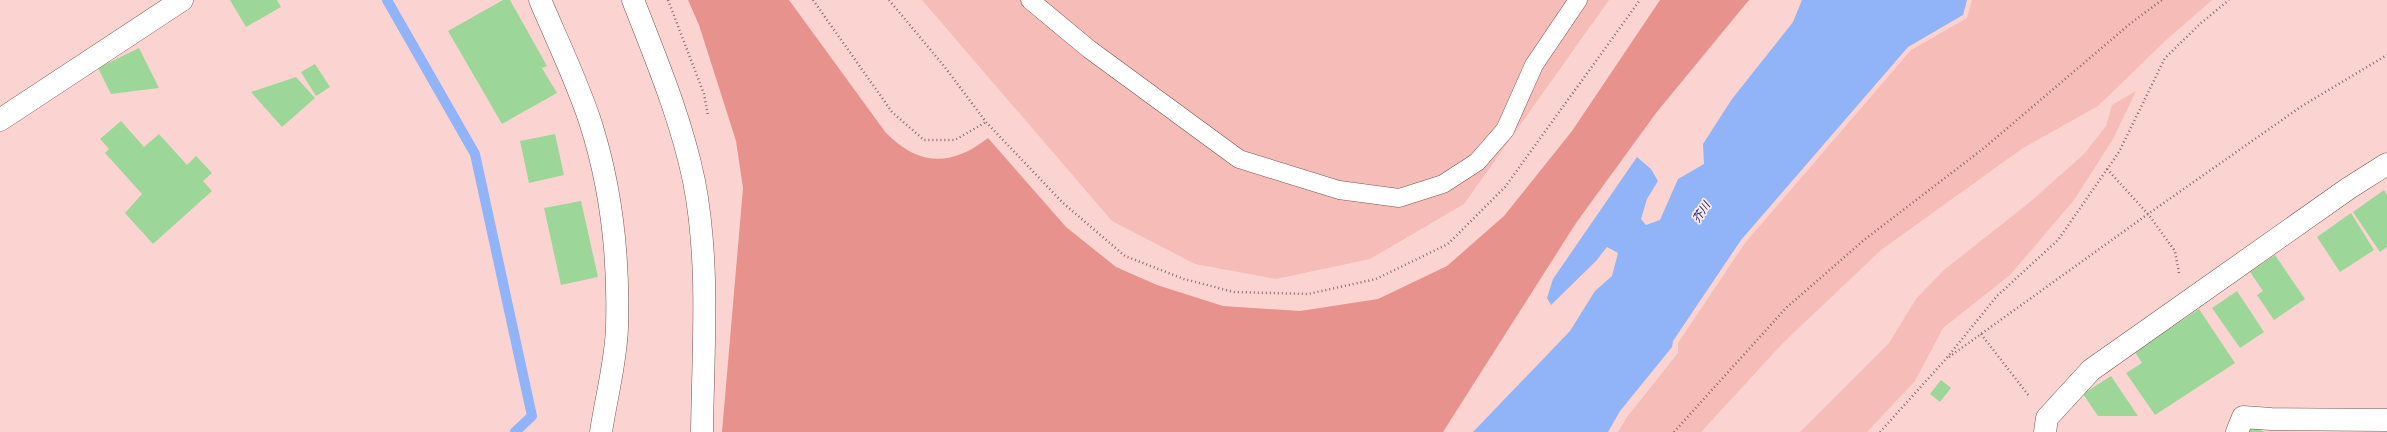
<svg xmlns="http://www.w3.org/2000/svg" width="2387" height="432" font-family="'Noto Sans','Noto Sans JP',sans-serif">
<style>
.green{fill:#f5bcb8}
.forest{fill:#e7928d}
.water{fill:#91b3f7}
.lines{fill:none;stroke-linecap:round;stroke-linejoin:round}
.stream{stroke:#91b3f7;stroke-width:10}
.building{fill:#9cd799}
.service-casing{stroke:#7c5350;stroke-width:19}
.minor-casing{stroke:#7c5350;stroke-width:23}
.tertiary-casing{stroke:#7c5350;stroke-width:23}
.path{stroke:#866c6a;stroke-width:2.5;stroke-dasharray:1 3;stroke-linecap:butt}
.service{stroke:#fff;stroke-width:18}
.minor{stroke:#fff;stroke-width:22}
.tertiary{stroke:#fff;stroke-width:22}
.labels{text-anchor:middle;stroke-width:3.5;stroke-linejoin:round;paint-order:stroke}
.water-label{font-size:11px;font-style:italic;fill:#082773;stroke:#fbe7e5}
</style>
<rect width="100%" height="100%" fill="#fbd4d1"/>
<g class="green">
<polygon points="922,0 1609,0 1464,204 1370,259 1276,279 1195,264 1112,221"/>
<polygon points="1972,0 2212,0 2164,42 2098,106 2023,148 1881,250 1784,342 1701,432 1618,432 1627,417 1678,353 1678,343 1745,243 1911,50 1967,18"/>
<polygon points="2136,91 2113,139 2074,200 2010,275 1943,328 1915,381 1867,432 1800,432 1889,343 1916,299 1944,270 2030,202 2084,154 2106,126 2112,105"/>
</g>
<path class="forest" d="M688,0h101l97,133c33,33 65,34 102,5l78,89 50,40 41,18 66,21 77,5 78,-12 69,-33 57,-50 68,-85 88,-131h89l-93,113 -80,110 -133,209h-721l21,-244 -7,-47 -37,-116z"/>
<polygon class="water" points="1802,0 1967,0 1963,15 1908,47 1741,240 1673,341 1672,347 1620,411 1608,432 1473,432 1570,331 1595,291 1612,276 1618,253 1607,247 1596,261 1551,305 1547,298 1553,279 1637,157 1651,169 1658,181 1647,199 1641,219 1646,225 1660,220 1678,179 1704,164 1703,144 1732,99 1793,22"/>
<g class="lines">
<polyline class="stream" points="387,0 475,154 532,416 515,432"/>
</g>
<g class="building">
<polygon points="230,0 277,0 281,7 246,27"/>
<polygon points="503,0 510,0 547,66 542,68 557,93 502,124 448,31"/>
<polygon points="139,48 159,88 111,94 98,68"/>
<polygon points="315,64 330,87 316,96 301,72"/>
<polygon points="296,77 315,98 282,127 251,92"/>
<polygon points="121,121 144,147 159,134 187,165 196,156 212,173 203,181 212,191 153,244 125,213 142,194 105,153 109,149 100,139"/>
<polygon points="555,134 564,175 529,183 520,141"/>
<polygon points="2384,190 2387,195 2387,247 2380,252 2353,212"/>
<polygon points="581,201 598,277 561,285 544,208"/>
<polygon points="2351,213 2374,250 2340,272 2317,237"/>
<polygon points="2275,255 2305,299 2274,320 2257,295 2263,291 2250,272"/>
<polygon points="2237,291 2264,332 2240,348 2212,308"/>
<polygon points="2199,309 2235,363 2155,415 2126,373 2142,363 2135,352"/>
<polygon points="2111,376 2138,416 2098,416 2083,394"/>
<polygon points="1941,380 1951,388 1940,402 1930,394"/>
<polygon points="2251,425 2265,432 2247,432"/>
</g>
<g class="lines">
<defs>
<polyline id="service" points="1030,0 1089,49 1239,159 1339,190 1399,198 1443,184 1477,162 1505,130 1534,65 1578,0"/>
<g id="minor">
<path d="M540,0c17,40 36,79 50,121 21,65 29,138 27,206 -1,35 -11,71 -16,105"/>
<polyline points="0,120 182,0"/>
<polyline points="2045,432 2047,418 2091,370 2349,188 2387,164"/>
<polyline points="2237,432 2243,417 2271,419 2387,420"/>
</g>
<path id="tertiary" d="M633,0c23,59 48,118 61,181 16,82 9,168 8,251"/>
</defs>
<use href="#service" class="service-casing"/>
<use href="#minor" class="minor-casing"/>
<use href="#tertiary" class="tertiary-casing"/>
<g class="path">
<polyline points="668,0 704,94 708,116"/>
<polyline points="813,0 892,112 924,140 955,140 986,122"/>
<polyline points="889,0 944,66 986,122 1063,203 1125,256 1184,279 1234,292 1308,294 1376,279 1448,244 1505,187 1640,0"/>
<polyline points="2107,169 2148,214 2175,251 2179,273"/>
<polyline points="1981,334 2029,396"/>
<polyline points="1949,357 2148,214 2302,106 2387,55"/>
<polyline points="1674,432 1786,308 1864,240 1984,148 2131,23 2162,0"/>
<polyline points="1880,432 1945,360 1997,296 2058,240 2119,152 2165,58 2201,23 2229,0"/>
</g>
<use href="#service" class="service"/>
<use href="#minor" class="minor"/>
<use href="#tertiary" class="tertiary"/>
</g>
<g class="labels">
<g class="water-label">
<text transform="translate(1701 212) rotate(-56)" y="4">芥川</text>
</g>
</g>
</svg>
